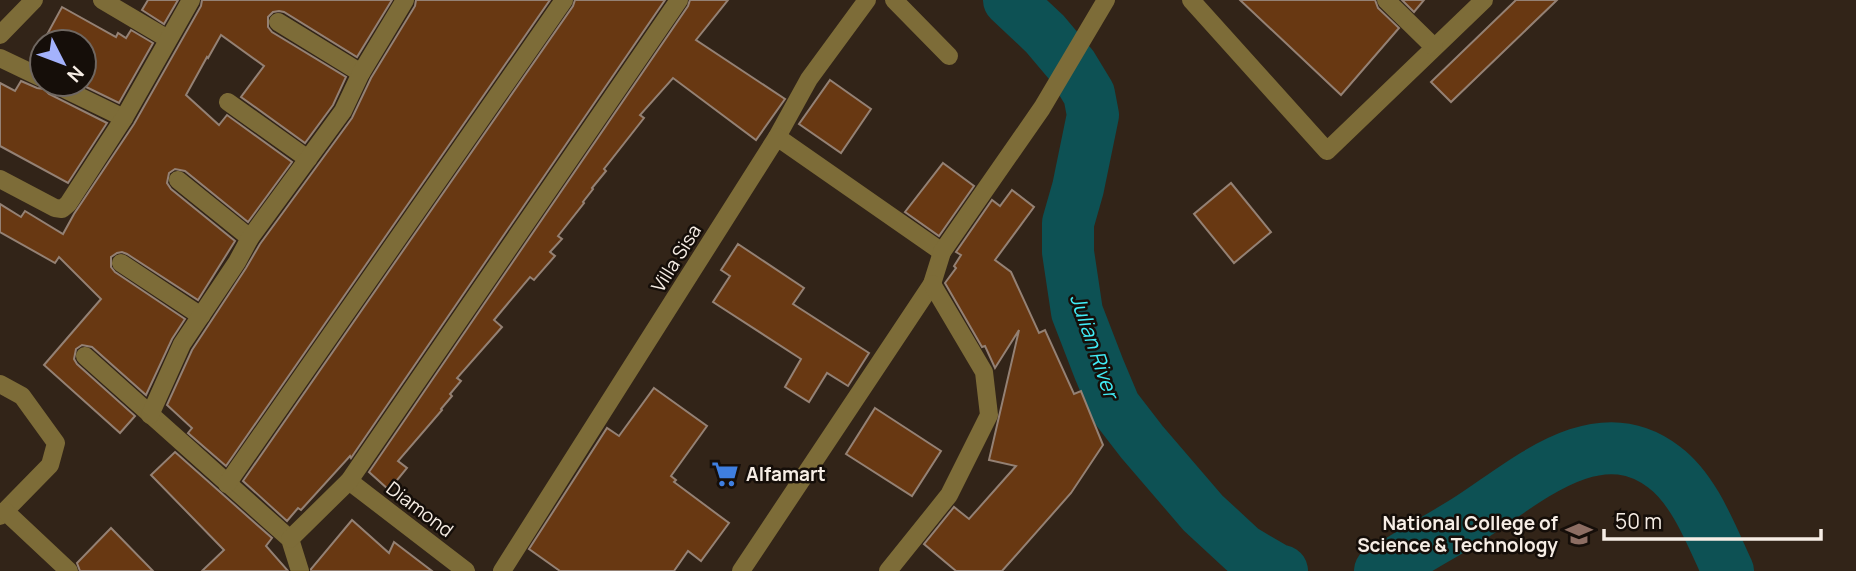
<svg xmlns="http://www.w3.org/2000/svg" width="1856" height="571" font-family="Manrope,sans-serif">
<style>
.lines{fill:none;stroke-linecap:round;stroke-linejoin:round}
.river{stroke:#0d5154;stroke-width:52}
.building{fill:#683812;stroke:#948174;stroke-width:2}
.minor{stroke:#7d6c38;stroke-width:18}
.labels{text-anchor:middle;stroke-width:5;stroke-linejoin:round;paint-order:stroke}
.street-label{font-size:19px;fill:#f6ede5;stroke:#150e09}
.poi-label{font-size:19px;font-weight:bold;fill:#f6ede5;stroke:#150e09;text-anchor:start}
.water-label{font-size:21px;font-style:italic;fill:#41edf7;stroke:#150e09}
</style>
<rect width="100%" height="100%" fill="#322418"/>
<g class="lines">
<g class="river">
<polyline points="1009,0 1045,34 1072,66 1089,94 1093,115 1078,188 1068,223 1068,252 1077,312 1099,369 1115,407 1142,442 1203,513 1243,550 1277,570 1282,571"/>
<path d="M1380,571l6,-2c26,-17 52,-31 78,-47 58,-36 131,-108 200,-55 31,23 48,70 64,104"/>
</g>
</g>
<g class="building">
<polygon points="148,0 178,0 164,24 142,10"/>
<polygon points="202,0 392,0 357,57 284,12 279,11 273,12 268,17 268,27 272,32 346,77 333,105 305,143 241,97 264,66 221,35 208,58 207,57 186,95 219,125 227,115 292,162 248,222 185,171 175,169 169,173 167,183 171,189 235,241 198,300 127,254 122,252 117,253 111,257 111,267 115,272 185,319 172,339 146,395 92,347 82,345 76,349 74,359 77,364 135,416 120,433 44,365 101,299 59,257 55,263 0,232 0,204 21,217 25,211 63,234 74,214 134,124 201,6"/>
<polygon points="416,0 550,0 226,466 188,433 192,428 167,405 192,350 246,268 260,244 352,118 371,78 415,6"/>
<polygon points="575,0 665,0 351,458 350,456 301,510 298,508 287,521 243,481 573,6"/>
<polygon points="690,0 728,0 696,40 785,99 756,140 673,78 640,115 644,118 604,169 606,171 592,188 593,189 583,202 584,203 558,236 562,239 550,252 555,256 534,280 530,277 494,320 502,327 457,378 461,381 450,394 452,396 441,409 442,410 398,461 407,468 389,490 369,472 688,6"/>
<polygon points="1240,0 1375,0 1378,8 1399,28 1341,95"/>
<polygon points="1402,0 1424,0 1414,12"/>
<polygon points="1516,0 1557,0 1451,102 1431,82"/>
<polygon points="62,7 116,37 118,33 126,38 131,30 153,43 119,103 80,84 84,84 84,42 43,42"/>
<polygon points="42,44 42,65 32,61"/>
<polygon points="830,80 871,109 841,153 799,124"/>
<polygon points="21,81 37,88 44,89 49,94 107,123 68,183 0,146 0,83 15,91"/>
<polygon points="943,163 974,186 939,236 905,212"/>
<polygon points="1231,183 1271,232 1234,263 1194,214"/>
<polygon points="1012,190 1034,207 995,260 1011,272 1039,333 1045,330 1074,394 1081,391 1103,445 1071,493 1002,571 956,571 924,544 954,507 969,519 1016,466 989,460 1019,330 995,368 985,346 982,347 945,283 956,268 954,266 961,255 956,252 992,200 1000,206"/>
<polygon points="738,244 804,288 793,304 869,353 848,386 827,373 809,402 785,387 801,359 713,302 730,276 721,270"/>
<polygon points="654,388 707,426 671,476 676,480 674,482 729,523 701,561 688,551 674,571 560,571 529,549 607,428 619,436"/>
<polygon points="875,408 941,451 912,496 846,454"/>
<polygon points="175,452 272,538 266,546 288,571 202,571 224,550 151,475"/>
<polygon points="352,520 389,553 394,542 432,571 311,571 311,569"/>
<polygon points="111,528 153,571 80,571 77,563"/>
</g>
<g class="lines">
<g class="minor">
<polyline points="102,0 168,39"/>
<polyline points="894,0 949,56"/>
<polyline points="1191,0 1327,151 1484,0"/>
<polyline points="1386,0 1434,47"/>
<polyline points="278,22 361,73"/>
<polyline points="0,35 34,0"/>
<polyline points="0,58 42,78"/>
<polyline points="54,84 124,118"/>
<polyline points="228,102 308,159"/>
<polyline points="777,137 809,79 867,0"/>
<polyline points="0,179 55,208 62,209 68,204 124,118 191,0"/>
<polyline points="178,180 250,238"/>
<polyline points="121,263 201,316"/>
<polyline points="85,356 290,539 300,571"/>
<polyline points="0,384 22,396 56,443 50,465 0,516"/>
<polyline points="150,415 182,344 237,262 250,238 343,111 361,73 405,0"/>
<polyline points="349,481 466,571"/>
<polyline points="227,484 564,0"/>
<polyline points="5,511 69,571"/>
<polyline points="290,539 349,481 679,0"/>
<polyline points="502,571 777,137 942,252"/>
<polyline points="741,571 932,284 942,252 1042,108 1106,0"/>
<polyline points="888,571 949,495 989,415 984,372 932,284"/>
</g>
</g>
<defs>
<symbol id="supermarket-bare" viewBox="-9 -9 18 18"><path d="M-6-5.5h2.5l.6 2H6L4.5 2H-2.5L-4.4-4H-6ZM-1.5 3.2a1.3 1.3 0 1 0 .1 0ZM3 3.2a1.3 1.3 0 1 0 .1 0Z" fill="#3f7fe0" stroke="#150e09" stroke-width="2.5" paint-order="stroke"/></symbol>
<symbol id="school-bare" viewBox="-9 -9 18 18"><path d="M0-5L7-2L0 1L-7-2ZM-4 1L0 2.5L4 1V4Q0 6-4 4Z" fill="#8d6e63" stroke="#150e09" stroke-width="2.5" paint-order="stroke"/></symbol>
</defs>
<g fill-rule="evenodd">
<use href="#supermarket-bare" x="706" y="455" width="38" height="38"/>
<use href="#school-bare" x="1560" y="515" width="38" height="38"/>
</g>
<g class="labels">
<g class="street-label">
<text transform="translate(676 258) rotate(-58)" y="7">Villa Sisa</text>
<text transform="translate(420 509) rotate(37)" y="7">Diamond</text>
</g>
<g class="poi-label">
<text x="746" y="481">Alfamart</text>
<text x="1558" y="530" text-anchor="end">National College of<tspan x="1558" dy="22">Science &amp; Technology</tspan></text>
</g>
<g class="water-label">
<text transform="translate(1094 346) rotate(71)" y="7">Julian River</text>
</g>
</g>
<g transform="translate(63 63) rotate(132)"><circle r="33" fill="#150e09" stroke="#6f6761" stroke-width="2"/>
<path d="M0-5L12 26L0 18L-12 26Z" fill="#a4b2fc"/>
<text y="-10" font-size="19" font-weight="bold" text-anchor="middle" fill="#f6ede5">N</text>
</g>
<path d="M1604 529v10h217v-10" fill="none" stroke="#f6ede5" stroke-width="3.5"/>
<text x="1615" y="529" font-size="21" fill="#f6ede5" stroke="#150e09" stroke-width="5" paint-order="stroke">50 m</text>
</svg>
